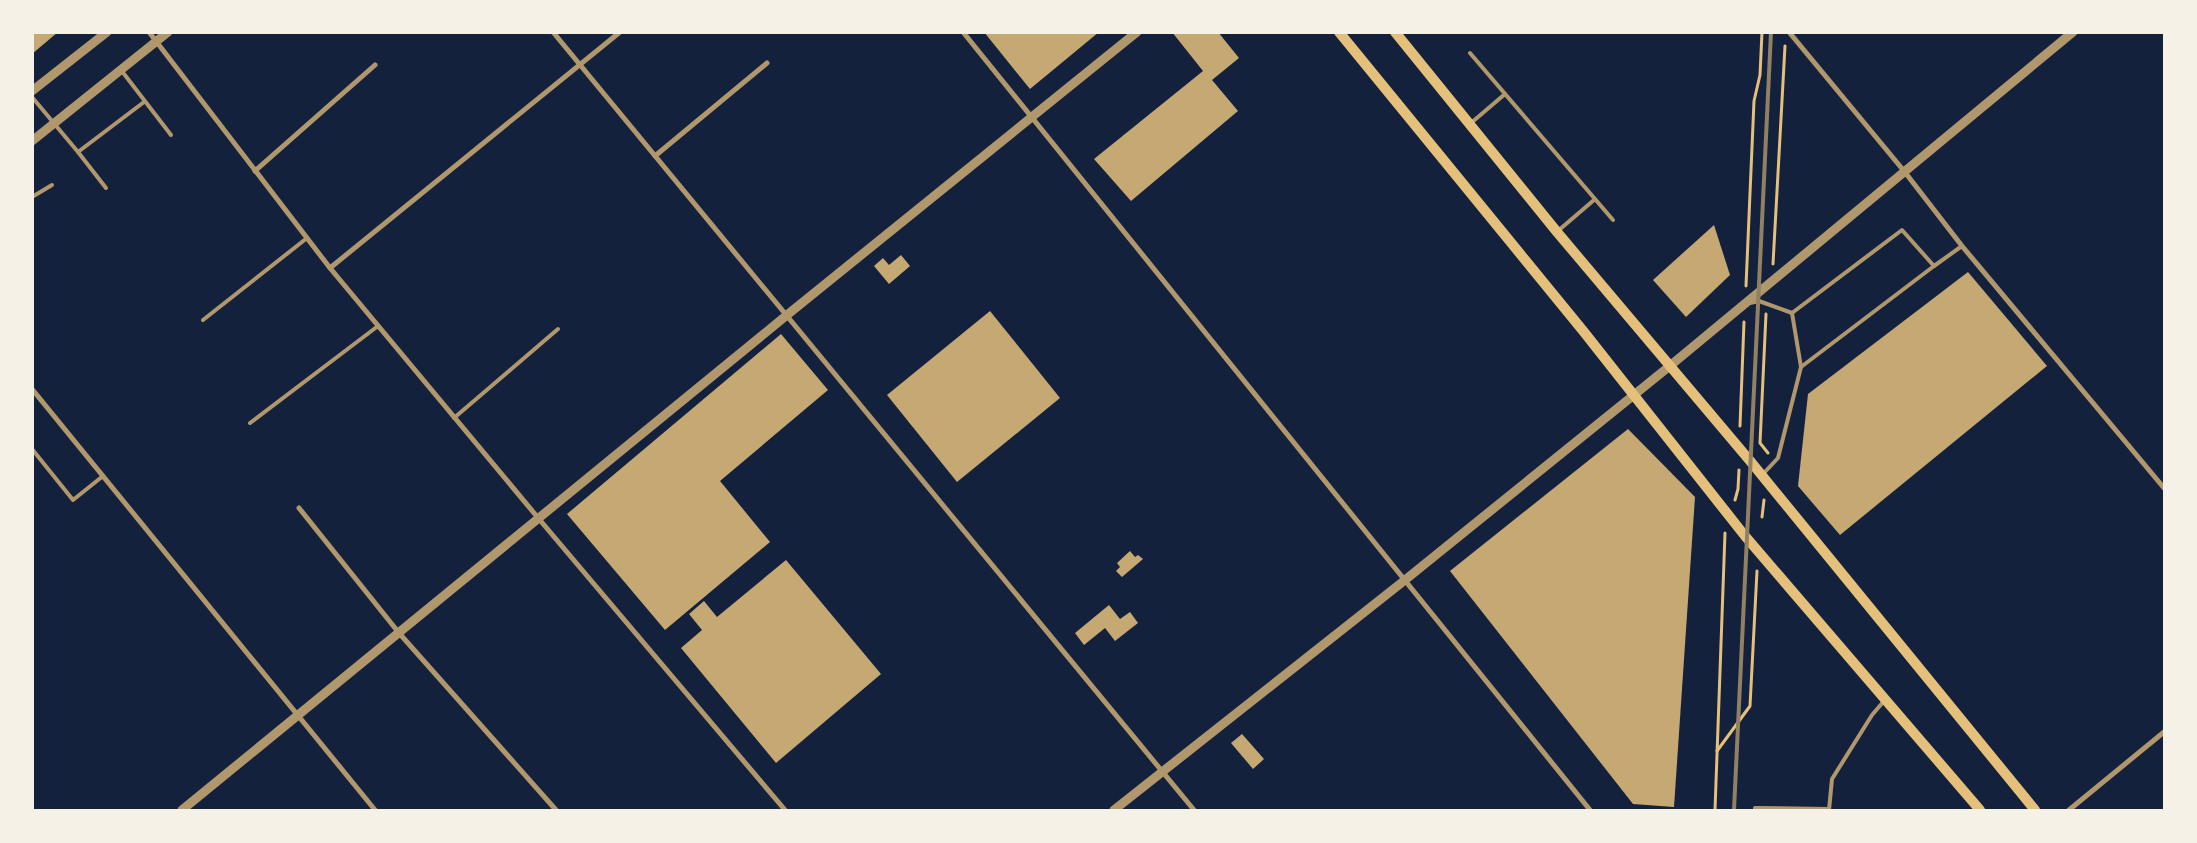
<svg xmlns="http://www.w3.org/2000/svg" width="2197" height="843" font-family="'Nunito Sans',sans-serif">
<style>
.building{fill:#c6a872}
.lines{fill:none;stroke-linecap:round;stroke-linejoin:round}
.path{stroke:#e5c07b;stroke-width:3}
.service{stroke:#b1986c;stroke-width:4}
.minor{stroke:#b1986c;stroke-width:5}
.tertiary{stroke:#b1986c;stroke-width:9}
.secondary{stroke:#e5c07b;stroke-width:10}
.rail{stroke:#918062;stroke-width:4}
</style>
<rect width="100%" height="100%" fill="#14213d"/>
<g class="building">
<polygon points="32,32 58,32 32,54"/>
<polygon points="984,32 1099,32 1030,89"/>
<polygon points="1172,32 1218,32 1239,58 1212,80 1238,111 1131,201 1094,159 1203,71"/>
<polygon points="1714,225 1730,275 1686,317 1653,280"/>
<polygon points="901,255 910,266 889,284 874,266 883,258 889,265"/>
<polygon points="1968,272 2047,366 1840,535 1798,486 1808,394"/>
<polygon points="990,311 1060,398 957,482 887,395"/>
<polygon points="781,334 828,390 720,481 770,542 665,630 567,514"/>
<polygon points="1628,429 1695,497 1674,807 1633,804 1450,571"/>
<polygon points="1130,551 1135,557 1138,555 1143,559 1122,577 1116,571 1120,567 1117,563"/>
<polygon points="786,560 881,674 776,763 681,648 702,630 689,614 704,601 717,617"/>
<polygon points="1109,605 1120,619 1130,612 1138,623 1115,641 1105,628 1084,645 1075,633"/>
<polygon points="1242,734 1264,759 1253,769 1231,743"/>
</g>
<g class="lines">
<g class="path">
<polyline points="1773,264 1785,46"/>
<polyline points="1746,286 1754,101 1760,75 1762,32"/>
<polyline points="1766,314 1760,443 1768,453"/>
<polyline points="1740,426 1744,322"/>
<polyline points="1735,500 1738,489 1739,470"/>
<polyline points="1762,517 1764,500"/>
<polyline points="1717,751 1750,706 1757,571"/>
<polyline points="1715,810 1725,533"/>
</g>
<g class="service">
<polyline points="1470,53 1613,220"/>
<polyline points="121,70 171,135"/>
<polyline points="32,97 78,152 144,102"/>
<polyline points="1471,123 1505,94"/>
<polyline points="78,152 106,188"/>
<polyline points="32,197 52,185"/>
<polyline points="1559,230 1594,200"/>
<polyline points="1750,303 1759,301 1792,313"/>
<polyline points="203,320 307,238"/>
<polyline points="1801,367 1934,266 1962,246"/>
<polyline points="454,418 558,329"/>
<polyline points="250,423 378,326"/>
<polyline points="32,449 73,500 103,476"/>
<polyline points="1763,474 1778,458 1801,367 1792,313 1902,230 1934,266"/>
<polyline points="1755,810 1755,808 1829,809"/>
<polyline points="1829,810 1832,779 1872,715 1884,701"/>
</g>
<g class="minor">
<polyline points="149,32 330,268 539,519 785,810"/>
<polyline points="553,32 1194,810"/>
<polyline points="963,32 1590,810"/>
<polyline points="1789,32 1904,171 1962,246 2164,488"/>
<polyline points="655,156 767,63"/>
<polyline points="255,171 375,65"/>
<polyline points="330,268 620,32"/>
<polyline points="32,389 375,810"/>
<polyline points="299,508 399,633 556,810"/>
<polyline points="2069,810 2164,732"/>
</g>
<g class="tertiary">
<polyline points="32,91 107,32"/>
<polyline points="32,141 168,32"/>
<polyline points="182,810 787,315 1137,32"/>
<polyline points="1114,810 1405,580 1671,365 2073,32"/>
</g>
<g class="secondary">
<polyline points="1339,32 1584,332 1745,536 1980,810"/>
<polyline points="1395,32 1557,232 1751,462 2035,810"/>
</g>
<path class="rail" d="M1734,810c10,-259 25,-518 37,-778"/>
</g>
<rect width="2197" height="843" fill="none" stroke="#f6f1e7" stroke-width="68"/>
</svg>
